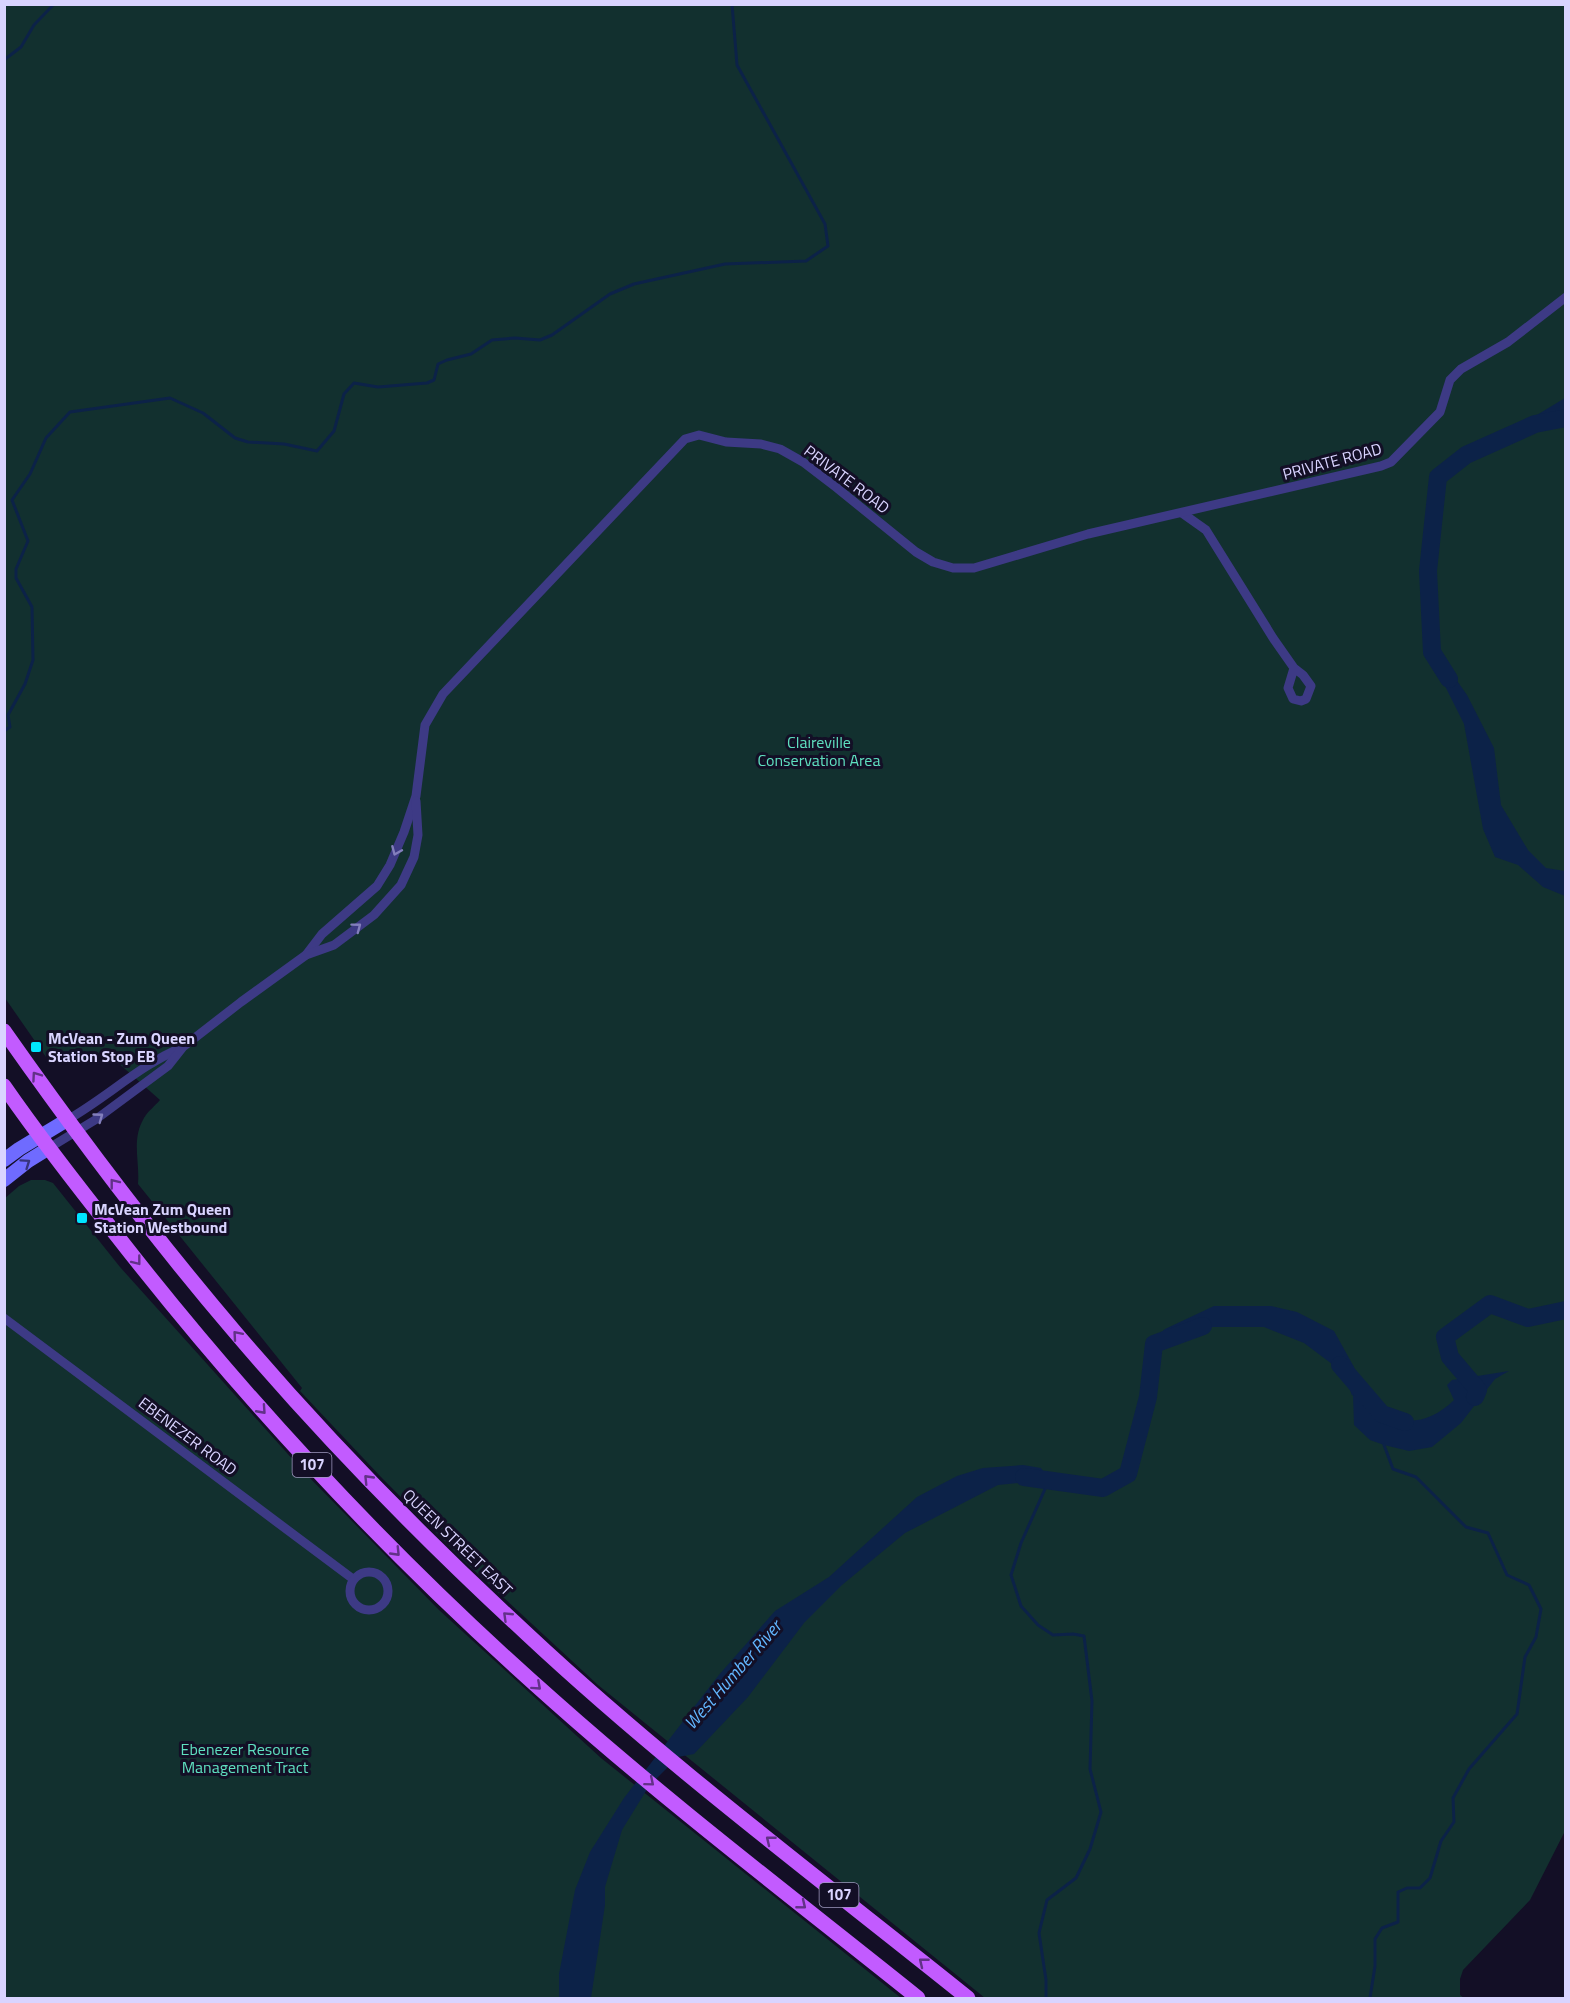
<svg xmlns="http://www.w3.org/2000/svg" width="1570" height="2003" font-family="'Titillium Web',sans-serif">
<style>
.green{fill:#12302f}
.water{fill:#0c2248}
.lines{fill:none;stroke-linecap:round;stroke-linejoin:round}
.stream{stroke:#0c2248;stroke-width:3}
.river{stroke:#0c2248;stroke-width:18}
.street{stroke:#3d3a85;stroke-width:9}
.secondary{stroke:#6f6bff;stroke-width:14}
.primary{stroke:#c25bff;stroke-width:15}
.oneway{stroke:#837fbc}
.oneway2{stroke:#623188}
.oneway3{stroke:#38347d}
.poi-dot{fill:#00e5ff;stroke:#130f26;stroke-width:2}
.labels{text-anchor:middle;stroke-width:6;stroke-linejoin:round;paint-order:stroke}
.shield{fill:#130f26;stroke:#9e99be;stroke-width:1.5}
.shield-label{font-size:15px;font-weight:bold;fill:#d9d4ff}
.street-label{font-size:16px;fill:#d9d4ff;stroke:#130f26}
.park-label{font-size:16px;fill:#5fe0c0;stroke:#130f26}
.poi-label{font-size:16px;font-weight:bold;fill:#d9d4ff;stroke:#130f26;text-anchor:start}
.water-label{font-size:18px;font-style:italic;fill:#62b6ff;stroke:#130f26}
</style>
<rect width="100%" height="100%" fill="#130f26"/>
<g class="green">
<path d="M4,5h1561v1826l-35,69 -67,70 -3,9v16l4,3h-479l-387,-313 -133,-123 -85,-86 -80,-85 2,-3 -164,-204c2,-23 -7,-44 6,-66 4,-7 11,-12 16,-18l-44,-39 -70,-4 -41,-59z"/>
<polygon points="31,1180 45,1180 53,1183 120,1267 304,1472 439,1610 601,1758 901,1998 5,1998 4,1199 19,1186"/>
</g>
<g class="water">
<polygon points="1565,398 1565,427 1507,433"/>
<polygon points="1437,659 1446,665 1467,695 1494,748 1501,805 1528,850 1546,868 1565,871 1565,896 1543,887 1518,865 1495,857 1483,829 1464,724 1436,668"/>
<polygon points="1214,1306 1271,1306 1297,1312 1334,1331 1354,1367 1356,1384 1351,1388 1336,1367 1304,1343 1264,1327 1212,1327 1181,1334 1148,1352 1148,1344 1165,1329"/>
<path d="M1509,1371l-14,8 -34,44 -29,24 -23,4 -25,-6 -14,-5 -16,-15 -1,-31c8,6 17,16 27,20 29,12 51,8 74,-14l-7,-15 5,-5z"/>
<polygon points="1023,1465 1041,1468 1049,1480 998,1485 905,1533 842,1585 804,1623 748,1697 694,1754 678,1757 649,1786 622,1830 605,1887 605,1905 591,1998 559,1998 559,1974 575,1890 590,1852 624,1798 718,1676 775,1611 829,1577 917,1497 957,1476 983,1468"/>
</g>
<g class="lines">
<g class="stream">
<polyline points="4,60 21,47 34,25 54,4"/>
<polyline points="4,731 10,727 8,715 25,684 33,660 32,607 16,578 16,569 28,541 12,500 30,474 46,438 70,412 170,398 203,413 235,438 248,442 284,444 317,451 334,431 344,394 354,383 378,387 427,383 434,380 438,364 447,360 471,354 492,340 515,338 540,340 552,335 610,294 634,284 725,264 806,261 828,246 825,224 737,65 732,4"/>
<polyline points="1351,1388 1353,1394"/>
<polyline points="1046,1998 1046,1980 1039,1933 1047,1900 1076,1878 1090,1849 1101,1812 1090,1769 1092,1701 1084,1636 1073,1634 1053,1635 1038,1625 1021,1606 1011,1575 1021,1543 1049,1480"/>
<polyline points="1370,1998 1375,1966 1375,1939 1382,1928 1398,1922 1398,1892 1407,1888 1420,1888 1430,1878 1441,1841 1454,1822 1453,1798 1469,1769 1517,1714 1525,1657 1536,1637 1541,1609 1529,1585 1507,1575 1488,1533 1466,1527 1416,1477 1393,1469 1384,1445"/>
</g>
<g class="river">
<polyline points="1449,679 1432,652 1428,571 1438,477 1466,455 1535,424 1566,418"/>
<polyline points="1340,1365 1382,1414 1405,1422"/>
<polyline points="1475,1397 1478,1390 1450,1357 1445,1337 1490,1304 1528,1318 1566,1310"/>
<polyline points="1024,1477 1103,1488 1128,1474 1148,1397 1154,1344 1203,1326"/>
</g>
<g class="street">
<polyline points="1182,513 1206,530 1273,638 1294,668 1288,688 1293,699 1301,701 1306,699 1311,686 1303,675 1294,668"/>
<polyline points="306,955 322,934 377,886 390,865 404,832 416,796 425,725 443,694 685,439 699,435 726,442 761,444 780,449 803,462 837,488 916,552 933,562 953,568 974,568 1088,534 1381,466 1391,462 1440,412 1450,380 1461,369 1508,342 1566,297"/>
<path d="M67,1120c39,-22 73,-55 114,-72"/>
<polyline points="49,1148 95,1120 168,1066 183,1047 241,1002 306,955 334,945 374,915 401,885 414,857 418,835 416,801"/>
<polyline points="4,1318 353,1579"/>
<circle cx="369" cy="1591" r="19"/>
</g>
<g class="secondary">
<polyline points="4,1160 19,1149 67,1120"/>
<polyline points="4,1180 28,1161 49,1148"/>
</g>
<g class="primary">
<path d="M4,1031c73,104 149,205 231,301 91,107 189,207 292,302 139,130 293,245 441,364"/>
<path d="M4,1086c36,52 75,102 114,151 131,168 277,324 437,465 117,104 242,199 363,296"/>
</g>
</g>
<defs><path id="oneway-chevron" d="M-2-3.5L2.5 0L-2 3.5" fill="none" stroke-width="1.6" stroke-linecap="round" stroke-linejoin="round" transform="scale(1.5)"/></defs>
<g class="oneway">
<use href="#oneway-chevron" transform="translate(396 851) rotate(113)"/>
<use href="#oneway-chevron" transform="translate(357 927) rotate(-37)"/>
<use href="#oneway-chevron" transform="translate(99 1117) rotate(-36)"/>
</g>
<g class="oneway2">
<use href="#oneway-chevron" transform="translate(36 1076) rotate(-125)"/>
<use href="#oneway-chevron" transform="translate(114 1183) rotate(-128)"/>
<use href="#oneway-chevron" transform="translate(137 1261) rotate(52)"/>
<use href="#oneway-chevron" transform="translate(237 1335) rotate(-131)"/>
<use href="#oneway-chevron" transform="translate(262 1410) rotate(48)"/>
<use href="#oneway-chevron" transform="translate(368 1479) rotate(-134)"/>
<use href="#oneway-chevron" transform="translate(396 1552) rotate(46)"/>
<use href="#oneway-chevron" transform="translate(507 1616) rotate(-136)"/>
<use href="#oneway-chevron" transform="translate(537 1686) rotate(42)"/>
<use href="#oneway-chevron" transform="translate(650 1782) rotate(40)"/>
<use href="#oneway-chevron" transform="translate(770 1840) rotate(-141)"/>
<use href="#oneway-chevron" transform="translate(802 1905) rotate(39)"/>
<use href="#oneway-chevron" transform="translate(923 1962) rotate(-141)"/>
</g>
<use class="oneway3" href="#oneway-chevron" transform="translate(26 1163) rotate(-35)"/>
<g class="poi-dot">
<rect x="30" y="1041" width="12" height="12" rx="3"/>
<rect x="76" y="1212" width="12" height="12" rx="3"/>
</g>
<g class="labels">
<g class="shield">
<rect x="292.5" y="1453" width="39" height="24" rx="4.5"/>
<rect x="819.5" y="1883" width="39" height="24" rx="4.5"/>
</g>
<g class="shield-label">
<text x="312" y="1470">107</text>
<text x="839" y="1900">107</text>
</g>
<g class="street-label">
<text transform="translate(1332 461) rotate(-15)" y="6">PRIVATE ROAD</text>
<text transform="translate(847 479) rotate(37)" y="6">PRIVATE ROAD</text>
<text transform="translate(188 1436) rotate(37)" y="6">EBENEZER ROAD</text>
<text transform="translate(458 1542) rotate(44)" y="6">QUEEN STREET EAST</text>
</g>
<g class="park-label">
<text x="819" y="748">Claireville<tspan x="819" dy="18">Conservation Area</tspan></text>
<text x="245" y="1755">Ebenezer Resource<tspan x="245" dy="18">Management Tract</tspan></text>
</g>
<g class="poi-label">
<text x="48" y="1044">McVean - Zum Queen<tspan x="48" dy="18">Station Stop EB</tspan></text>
<text x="94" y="1215">McVean Zum Queen<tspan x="94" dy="18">Station Westbound</tspan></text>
</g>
<g class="water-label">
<text transform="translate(733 1675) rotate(-49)" y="6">West Humber River</text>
</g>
</g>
<rect width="1570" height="2003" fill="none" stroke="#d9d4ff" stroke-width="12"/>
</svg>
